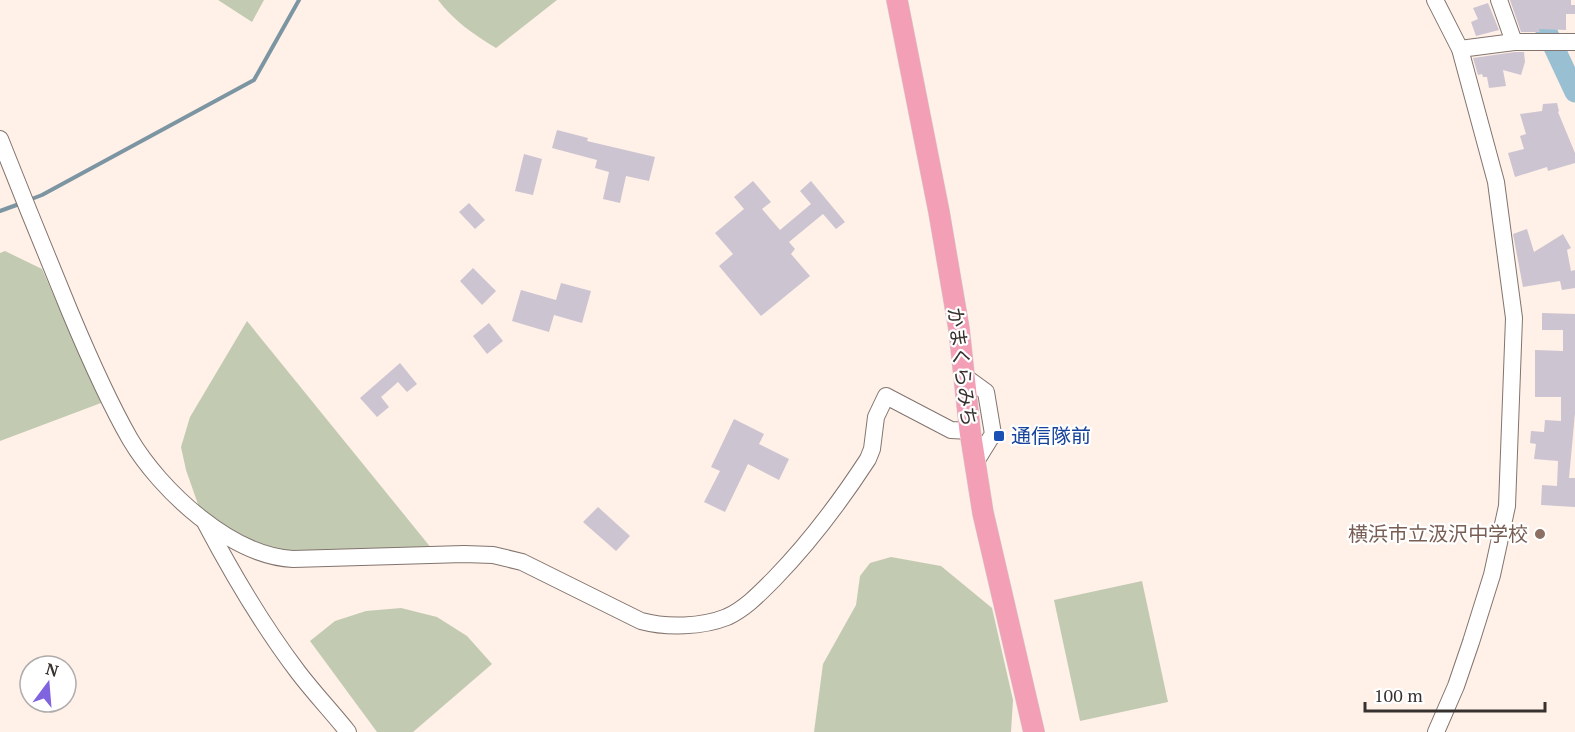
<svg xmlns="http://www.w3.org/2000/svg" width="1575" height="732" font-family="'PT Serif','Noto Sans JP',serif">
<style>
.green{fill:#c2cbb2}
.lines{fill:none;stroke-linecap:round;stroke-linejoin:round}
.stream{stroke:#7c95a2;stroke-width:4}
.river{stroke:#99bfd3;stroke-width:21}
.building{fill:#ccc4d1}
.minor-casing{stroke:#82746e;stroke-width:18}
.major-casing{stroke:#d3d2d1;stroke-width:22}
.minor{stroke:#fff;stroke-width:16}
.major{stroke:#f3a0b7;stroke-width:21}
.transit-dot{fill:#1a4fb4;stroke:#fff;stroke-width:2}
.education-dot{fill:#8d6e63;stroke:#fff;stroke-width:2}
.labels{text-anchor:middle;stroke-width:4.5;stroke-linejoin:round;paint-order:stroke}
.street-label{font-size:20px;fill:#37322f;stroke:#fff}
.transit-label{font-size:20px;fill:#164399;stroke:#fff;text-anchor:start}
.education-label{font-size:20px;fill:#785e54;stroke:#fff;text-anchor:end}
</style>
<rect width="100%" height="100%" fill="#fff0e8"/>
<g class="green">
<polygon points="218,0 264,0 252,22"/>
<path d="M438,0h119l-61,48c-22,-13 -43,-28 -58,-48z"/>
<polygon points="5,251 42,269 101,403 0,441 0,253"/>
<polygon points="247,321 432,549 281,553 255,546 200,510 186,470 181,447 190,417"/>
<polygon points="891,557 941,566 992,608 1013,700 1011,732 814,732 823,664 856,605 860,576 870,563"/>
<polygon points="1142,581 1168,702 1080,721 1054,600"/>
<polygon points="401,608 437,617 467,636 492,664 413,732 377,732 310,641 335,621 366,611"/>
</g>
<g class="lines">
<g class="stream">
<polyline points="29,200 42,195 254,80 299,0"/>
<polyline points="0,211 22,203"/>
</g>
<polyline class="river" points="1532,0 1575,92"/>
</g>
<g class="building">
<polygon points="1510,0 1571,0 1571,5 1575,5 1575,14 1566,14 1566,30 1539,29 1540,32 1521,32"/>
<polygon points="1488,3 1499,30 1476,36 1471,22 1478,19 1473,8"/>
<polygon points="1515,52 1524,52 1525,62 1521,75 1503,70 1506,86 1489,88 1487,77 1483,77 1482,74 1478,75 1473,58"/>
<polygon points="1557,103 1559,111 1558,112 1575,153 1575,163 1548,171 1547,167 1515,177 1508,153 1524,149 1520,136 1526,134 1520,114 1542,111 1543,104"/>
<polygon points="557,130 588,138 587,141 655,157 649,181 626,176 620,203 603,199 609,172 595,168 597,160 552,148"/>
<polygon points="524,154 542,159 533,195 515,191"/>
<polygon points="753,181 771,202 762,209 780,230 811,204 800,191 811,181 845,222 836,229 823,214 789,242 795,249 791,254 810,276 761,316 719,266 733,254 715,233 744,209 734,197"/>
<polygon points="469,203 485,220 475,229 459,212"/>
<polygon points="1527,229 1534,252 1563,234 1571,248 1567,250 1571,271 1575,270 1575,288 1562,290 1560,281 1523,287 1513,234"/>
<polygon points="473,268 496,291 482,305 460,281"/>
<polygon points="561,283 591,291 582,323 554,315 549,332 512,321 521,290 556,300"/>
<polygon points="1542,313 1575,314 1575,413 1569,478 1575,478 1575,507 1541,505 1542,485 1557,486 1558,461 1534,459 1536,444 1530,443 1531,431 1544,432 1545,420 1561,421 1561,397 1535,397 1535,350 1563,351 1563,330 1542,330"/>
<polygon points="489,323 503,341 487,354 473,336"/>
<polygon points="400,363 417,384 407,392 398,382 381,397 389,407 377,417 360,398"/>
<polygon points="734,419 764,434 759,444 789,459 779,480 748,464 725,512 704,502 720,471 711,467"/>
<polygon points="598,507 630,536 616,551 583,522"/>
</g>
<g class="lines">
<defs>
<g id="minor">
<polyline points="1435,0 1460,49 1496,182 1514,318 1507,506 1492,575 1471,642 1456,686 1436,732"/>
<polyline points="1499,0 1514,42"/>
<polyline points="1460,49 1514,42 1575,42"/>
<path d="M0,139c23,58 46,115 70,173 18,43 37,87 60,127 30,51 101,117 163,120l171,-5 29,1 29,7 119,59c26,7 61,6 86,-4 19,-9 33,-24 47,-38 36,-37 66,-77 94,-120l4,-10 4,-32 10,-21 65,34 19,1"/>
<polyline points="964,376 986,392 993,434 975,463"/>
<path d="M206,524c27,51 57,102 92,148 16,21 34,40 50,60"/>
</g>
<polyline id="major" points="897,0 939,212 959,329 970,431 983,513 1034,732"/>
</defs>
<use href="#minor" class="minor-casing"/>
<use href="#major" class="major-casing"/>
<use href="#minor" class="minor"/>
<use href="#major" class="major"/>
</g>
<rect class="transit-dot" x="993" y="430" width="12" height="12" rx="3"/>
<circle class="education-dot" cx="1540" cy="534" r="6"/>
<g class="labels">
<g class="street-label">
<text transform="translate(962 367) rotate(83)" y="7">かまくらみち</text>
</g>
<g class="transit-label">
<text x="1011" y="443">通信隊前</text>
</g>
<g class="education-label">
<text x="1528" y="541">横浜市立汲沢中学校</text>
</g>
</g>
<g transform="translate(48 684) rotate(16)"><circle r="28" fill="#ffffff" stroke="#afadac" stroke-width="1.5"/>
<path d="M0-4.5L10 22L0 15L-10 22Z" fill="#8064df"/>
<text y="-9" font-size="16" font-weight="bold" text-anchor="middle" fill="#37322f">N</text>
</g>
<path d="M1365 702v9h180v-9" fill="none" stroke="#37322f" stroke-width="3"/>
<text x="1374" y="702" font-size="18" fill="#37322f" stroke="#ffffff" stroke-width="4.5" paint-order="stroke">100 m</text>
</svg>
